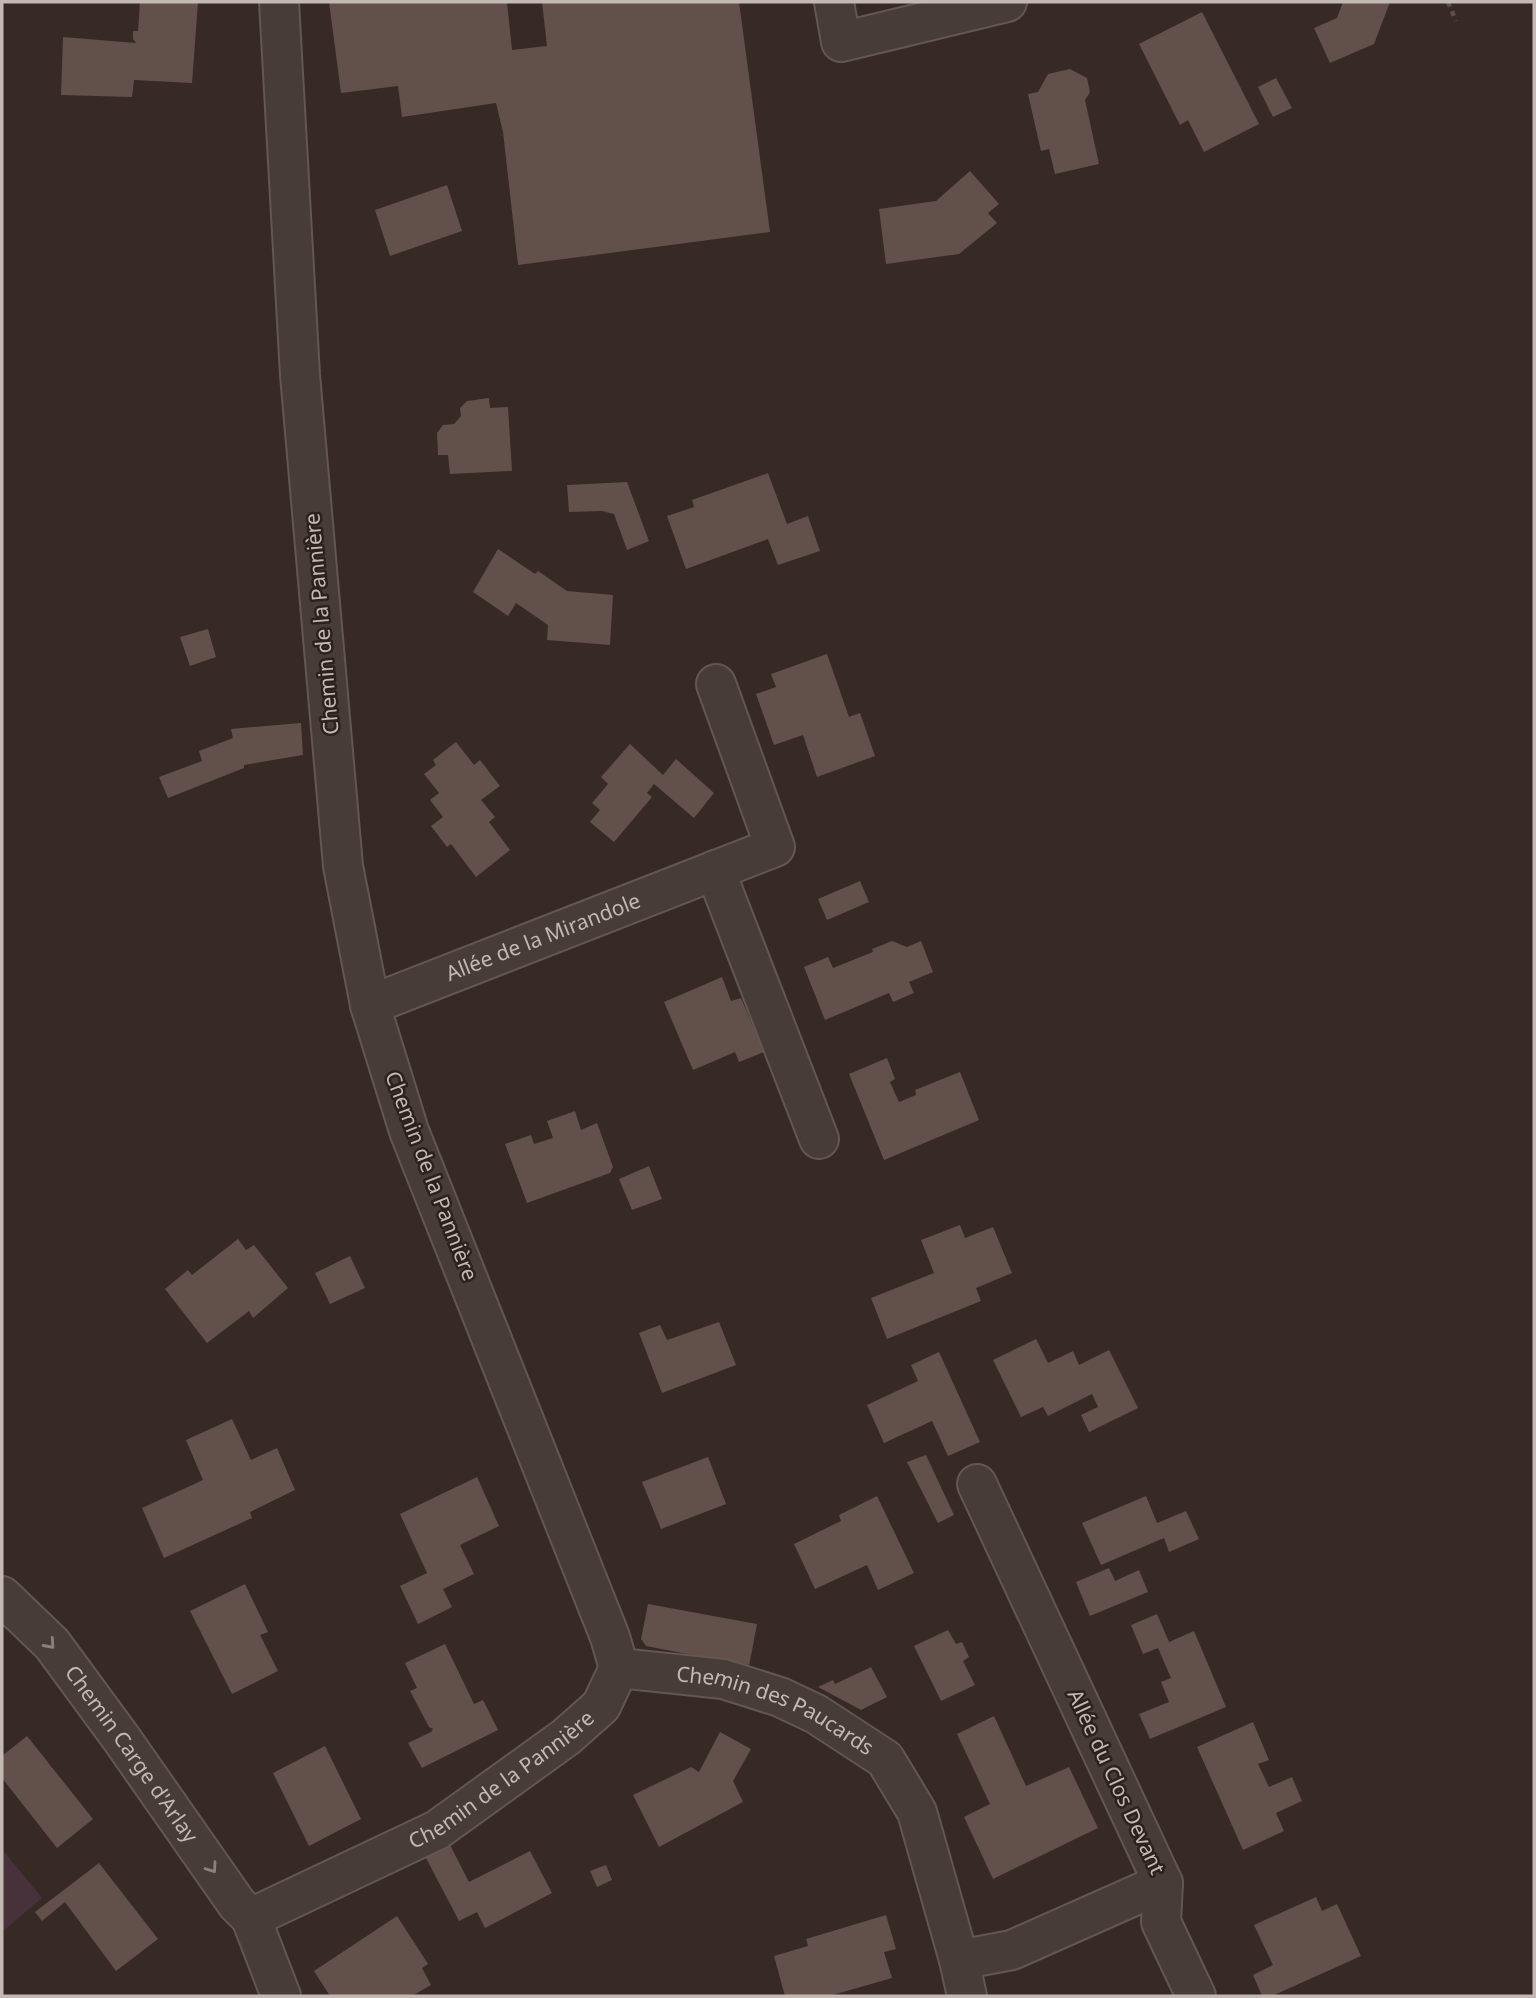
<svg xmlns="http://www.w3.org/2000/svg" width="1536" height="1998" font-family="'Noto Sans',sans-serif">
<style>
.green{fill:#47313a}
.building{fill:#61514a}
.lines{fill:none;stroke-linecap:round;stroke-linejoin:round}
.minor-casing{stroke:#635752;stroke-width:42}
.path{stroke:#5f4d4f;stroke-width:4.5;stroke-dasharray:5 5;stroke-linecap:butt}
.minor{stroke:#483c37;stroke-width:38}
.oneway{stroke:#8c807b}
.labels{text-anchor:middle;stroke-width:5;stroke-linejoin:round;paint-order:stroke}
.street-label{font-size:21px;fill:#c4b8b2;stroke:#2d211c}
</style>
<rect width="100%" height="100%" fill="#372924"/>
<polygon class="green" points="2,1849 42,1898 2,1932"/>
<g class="building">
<polygon points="140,2 198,2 192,83 134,80 132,97 61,95 63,37 136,43 133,39 133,31 138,31"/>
<polygon points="329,2 507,2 512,50 547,46 542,2 739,2 770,232 518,265 503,132 496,103 402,117 398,86 341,93"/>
<polygon points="1343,2 1390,2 1374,44 1330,63 1314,28 1337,18"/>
<polygon points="1202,12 1259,124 1204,152 1188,120 1180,125 1139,44"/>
<polygon points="1070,69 1087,78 1090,92 1085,100 1099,164 1055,174 1049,149 1041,151 1028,94 1038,92 1048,74"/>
<polygon points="1276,78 1292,108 1273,117 1258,87"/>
<polygon points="970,171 999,204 988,213 997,223 959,254 886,264 879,209 936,201"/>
<polygon points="447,185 462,231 390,256 375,210"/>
<polygon points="489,398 490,408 508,407 512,471 450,474 448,455 438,455 437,433 443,425 454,424 461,416 460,408 467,401"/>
<polygon points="768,473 787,524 808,516 820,551 778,565 768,539 686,569 667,516 694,507 692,500"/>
<polygon points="627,482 649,541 627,550 614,514 602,511 569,512 567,485"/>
<polygon points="498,549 535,574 538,571 567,591 613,595 610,645 547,640 548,625 516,603 508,616 473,592"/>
<polygon points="208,629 216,657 190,666 180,637"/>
<polygon points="827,654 849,717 860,713 875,756 817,777 803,735 774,745 756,694 776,687 771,674"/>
<polygon points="301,723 303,755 244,765 244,768 168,798 159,777 202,761 199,751 233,738 231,729"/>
<polygon points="456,742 474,765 480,760 500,786 481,800 495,817 489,822 510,850 476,877 451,844 447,847 431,826 443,817 430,800 439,793 424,774 436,765 433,760"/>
<polygon points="630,744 663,775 676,759 714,793 694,818 654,784 647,793 652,797 614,842 590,822 600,810 592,803 608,784 601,777"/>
<polygon points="860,881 869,902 827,920 818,899"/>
<polygon points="892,941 907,947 921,941 933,972 909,982 914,993 893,1002 889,993 825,1020 804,967 828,957 833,968 873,952 872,949"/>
<polygon points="722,977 731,1001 741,998 764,1052 739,1062 735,1052 693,1070 664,1002"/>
<polygon points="887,1058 895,1079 890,1082 899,1102 916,1095 915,1090 960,1072 979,1120 884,1160 849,1074"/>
<polygon points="575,1111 581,1130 597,1123 613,1167 610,1173 527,1203 505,1144 531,1135 534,1144 553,1138 547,1121"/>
<polygon points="649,1166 662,1199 632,1210 619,1179"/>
<polygon points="960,1225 965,1238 993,1227 1012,1273 976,1288 981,1301 887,1339 871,1298 934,1273 921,1240"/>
<polygon points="238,1239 246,1250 254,1245 288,1288 253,1318 249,1311 207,1343 165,1289 188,1270 192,1275"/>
<polygon points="350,1256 365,1288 330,1304 315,1273"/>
<polygon points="719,1322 736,1365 662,1393 639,1333 660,1325 667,1340"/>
<polygon points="1036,1339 1048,1363 1073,1351 1079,1365 1109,1350 1138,1408 1089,1432 1081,1415 1098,1407 1092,1394 1048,1416 1043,1407 1021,1417 993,1360"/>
<polygon points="939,1352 980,1442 948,1456 932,1421 884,1443 867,1405 918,1381 911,1365"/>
<polygon points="232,1419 251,1460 277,1448 295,1490 250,1512 252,1518 164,1558 142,1508 203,1480 186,1440"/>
<polygon points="926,1455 954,1515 938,1523 907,1462"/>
<polygon points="708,1457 726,1504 661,1529 642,1482"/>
<polygon points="477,1477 499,1526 460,1545 474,1574 443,1589 452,1607 418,1624 400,1586 427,1573 400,1514"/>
<polygon points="877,1496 914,1573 878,1590 867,1565 815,1589 794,1544 841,1521 839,1515"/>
<polygon points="1146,1496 1157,1523 1186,1511 1199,1539 1169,1552 1164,1538 1101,1565 1082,1523"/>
<polygon points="1109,1568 1115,1581 1139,1570 1148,1592 1090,1616 1076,1582"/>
<polygon points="245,1584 268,1632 260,1635 278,1671 232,1694 190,1611"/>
<polygon points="648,1604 757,1624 749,1666 646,1646 641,1639"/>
<polygon points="1157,1614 1169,1642 1194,1631 1226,1707 1150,1739 1139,1714 1169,1702 1161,1682 1171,1678 1158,1648 1143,1654 1131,1625"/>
<polygon points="948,1630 956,1644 962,1642 969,1657 963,1661 975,1685 941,1701 914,1646"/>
<polygon points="445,1644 474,1704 483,1700 498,1730 422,1768 408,1743 431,1732 433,1729 429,1727 410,1691 417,1688 405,1663"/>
<polygon points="871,1667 887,1697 861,1710 818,1687 833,1680 835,1684"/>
<polygon points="994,1716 1026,1786 1069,1767 1098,1828 993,1879 964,1817 990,1804 957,1734"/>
<polygon points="1253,1722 1269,1760 1258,1764 1269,1787 1292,1777 1302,1801 1276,1813 1284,1831 1243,1850 1197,1747"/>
<polygon points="720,1732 751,1749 733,1781 743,1802 659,1847 633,1795 691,1767 699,1772"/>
<polygon points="27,1736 93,1819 57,1848 2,1778 2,1756"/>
<polygon points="325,1746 361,1819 309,1846 273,1773"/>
<polygon points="450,1845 469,1882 530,1851 552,1893 485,1928 477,1912 459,1921 426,1858"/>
<polygon points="99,1863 158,1939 116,1971 65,1902 42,1921 35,1912"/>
<polygon points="606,1865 612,1880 597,1887 590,1871"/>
<polygon points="1316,1897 1322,1911 1337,1904 1361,1956 1272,1996 1262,1996 1253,1975 1273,1965 1254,1925"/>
<polygon points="886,1915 896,1949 884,1952 892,1978 829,1996 785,1996 774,1956 808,1946 806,1939"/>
<polygon points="397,1916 428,1964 422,1968 431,1985 412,1996 330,1996 314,1971"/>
</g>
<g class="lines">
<defs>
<g id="minor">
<polyline points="834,2 841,42 1007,2"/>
<polyline points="715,870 819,1139"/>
<path id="s1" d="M370,1005l405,-158 -59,-163"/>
<path id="s2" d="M2,1596l50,48 69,94 116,166 14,14 30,78"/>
<path id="s3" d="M619,1668l104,11 57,18 36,17 69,45 32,53 42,148 8,36"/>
<polyline points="1163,1883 1161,1922 1196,1996"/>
<path id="s4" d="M251,1918l186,-88 129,-93 35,-31 18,-38 -9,-31 -201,-506 -39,-126 -27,-139 -43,-491 -21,-373"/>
<polyline points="959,1960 1012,1950 1163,1883 977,1484"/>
</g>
</defs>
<use href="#minor" class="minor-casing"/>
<polyline class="path" points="1448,2 1456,21"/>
<use href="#minor" class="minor"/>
</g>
<defs><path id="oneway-chevron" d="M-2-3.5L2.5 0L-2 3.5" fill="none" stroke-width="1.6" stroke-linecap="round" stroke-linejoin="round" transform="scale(1.75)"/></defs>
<g class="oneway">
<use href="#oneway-chevron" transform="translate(50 1644) rotate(48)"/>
<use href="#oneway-chevron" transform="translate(212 1868) rotate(55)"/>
</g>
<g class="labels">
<g class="street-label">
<text transform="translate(322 624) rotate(-95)" y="7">Chemin de la Pannière</text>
<text dy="7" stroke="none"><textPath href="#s1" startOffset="186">Allée de la Mirandole</textPath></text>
<text transform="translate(431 1176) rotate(69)" y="7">Chemin de la Pannière</text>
<text dy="7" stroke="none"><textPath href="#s3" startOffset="164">Chemin des Paucards</textPath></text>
<text dy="7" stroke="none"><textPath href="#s2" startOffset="205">Chemin Carge d'Arlay</textPath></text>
<text dy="7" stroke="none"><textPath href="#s4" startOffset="287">Chemin de la Pannière</textPath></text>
<text transform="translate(1116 1782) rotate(65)" y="7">Allée du Clos Devant</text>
</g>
</g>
<rect width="1536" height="1998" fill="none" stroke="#c4b8b2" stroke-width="7"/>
</svg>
